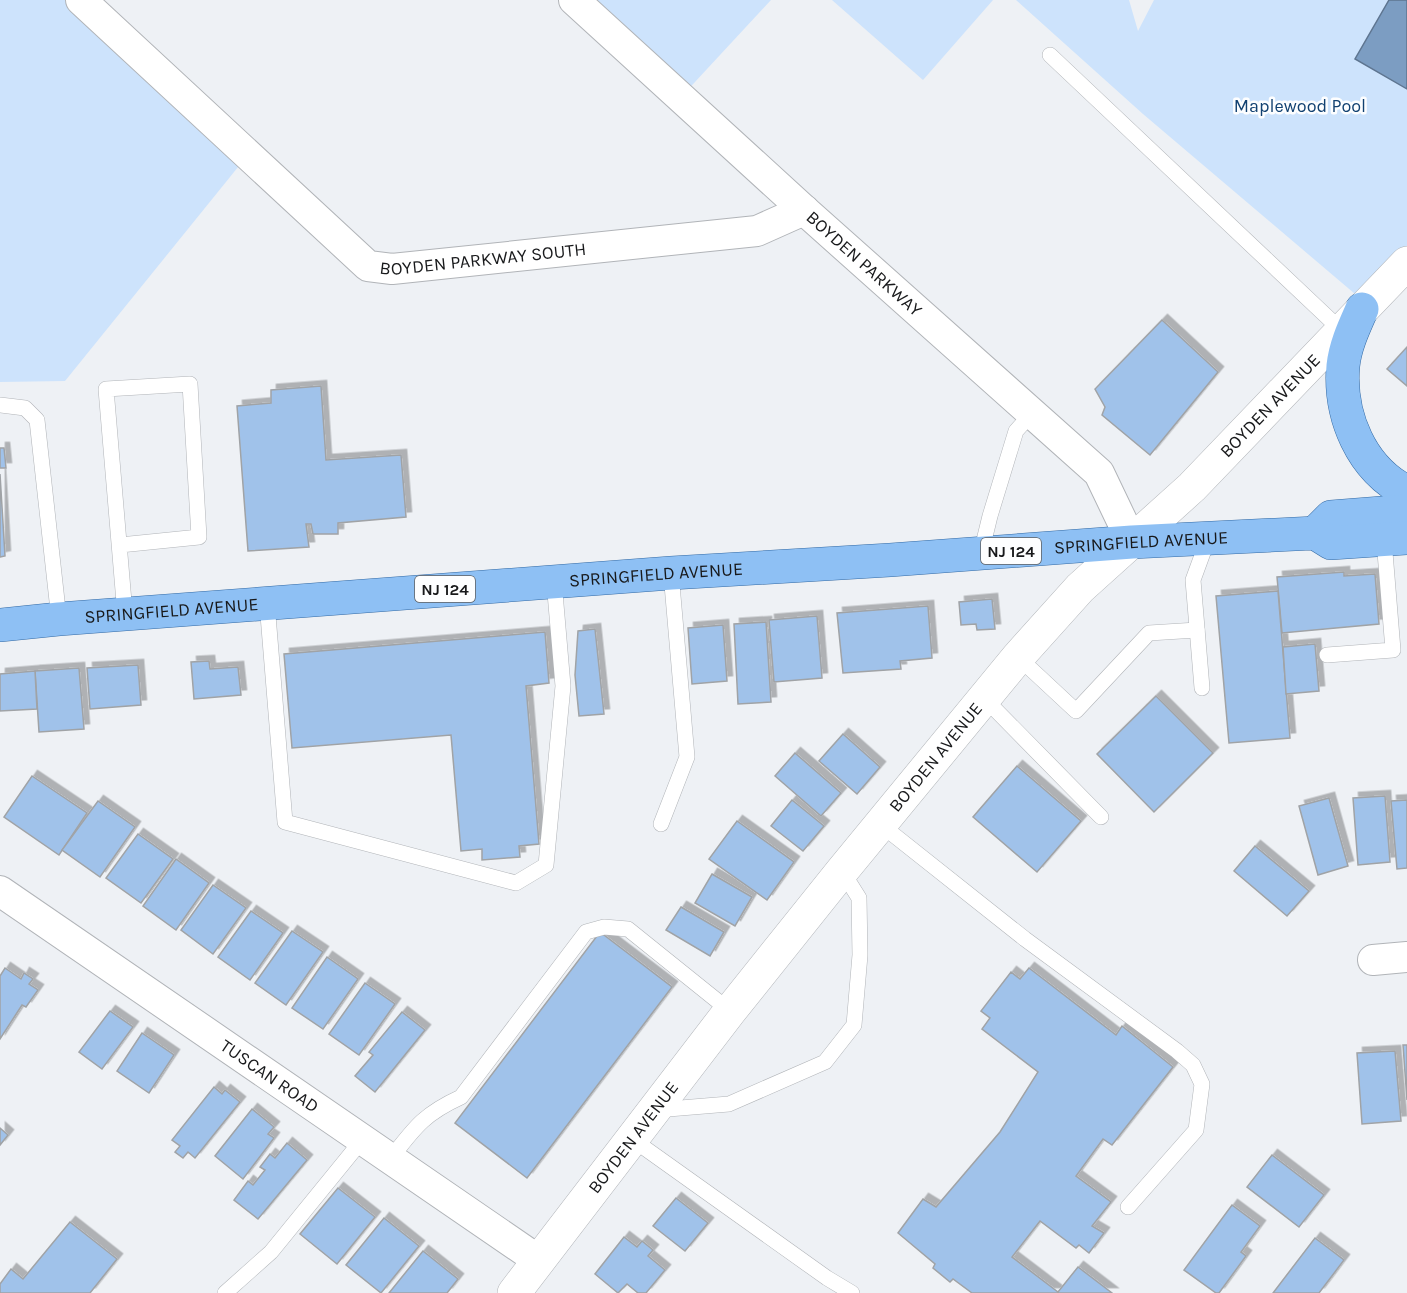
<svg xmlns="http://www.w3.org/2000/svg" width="1407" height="1293" font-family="Karla,sans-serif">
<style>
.green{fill:#cde3fc}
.water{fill:#7c9dc2;stroke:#5e7590;stroke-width:1.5}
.building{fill:#a0c2ea;stroke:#a0a3a6;stroke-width:1.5;filter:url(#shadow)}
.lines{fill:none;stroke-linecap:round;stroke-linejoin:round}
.lane-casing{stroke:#b1b4b8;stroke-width:16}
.street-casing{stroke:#b1b4b8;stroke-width:32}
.secondary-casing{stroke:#b1b4b8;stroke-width:34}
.primary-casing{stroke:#346aa4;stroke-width:34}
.lane{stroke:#fff;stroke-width:15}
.street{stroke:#fff;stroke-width:30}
.secondary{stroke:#fff;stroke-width:33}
.primary{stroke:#8ec0f4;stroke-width:33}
.labels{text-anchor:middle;stroke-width:5;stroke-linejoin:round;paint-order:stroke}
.shield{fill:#fdfeff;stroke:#5d5e5f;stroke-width:1.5}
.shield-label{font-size:16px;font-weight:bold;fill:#18191b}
.park-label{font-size:18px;fill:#114171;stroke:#fdfeff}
.street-label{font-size:18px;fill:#18191b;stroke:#fdfeff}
</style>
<defs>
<filter id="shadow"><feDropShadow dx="5.5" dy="-5.5" stdDeviation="0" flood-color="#0004"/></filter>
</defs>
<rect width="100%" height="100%" fill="#eef1f5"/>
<g class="green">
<polygon points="0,0 82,0 251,151 65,381 0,382"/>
<polygon points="576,0 771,0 682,96"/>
<polygon points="832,0 993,0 923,80"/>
<polygon points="1016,0 1129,0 1138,31 1154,0 1407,0 1407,264 1368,305 1143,114"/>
</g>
<polygon class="water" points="1389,0 1407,0 1407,89 1355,59"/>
<g class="building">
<polygon points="1162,320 1218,372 1150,455 1102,415 1105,407 1095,389"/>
<polygon points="1407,347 1407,386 1387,369"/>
<polygon points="321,386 326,460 401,455 406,517 338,523 338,534 313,534 311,524 306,524 309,547 248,551 237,406 271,403 271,390"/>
<polygon points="0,448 4,448 6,468 0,468"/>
<polygon points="0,474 5,556 0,557"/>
<polygon points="1344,572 1344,576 1375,574 1379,624 1282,633 1277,577"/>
<polygon points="1278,591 1290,738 1229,743 1216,596"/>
<polygon points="992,599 995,629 977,630 976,624 961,625 959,602"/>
<polygon points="928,606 932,658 900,661 901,669 843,673 837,613"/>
<polygon points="817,616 822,678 774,682 769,620"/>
<polygon points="766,622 771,702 738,704 734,624"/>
<polygon points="723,625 727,681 692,684 688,628"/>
<polygon points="595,629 604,714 579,716 575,675 578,631"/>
<polygon points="545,632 549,683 526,686 539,844 519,846 520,857 482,860 482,849 461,851 451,735 292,748 284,654"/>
<polygon points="1315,644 1319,691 1286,694 1283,647"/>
<polygon points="209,661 210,669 238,667 241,695 194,699 191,662"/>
<polygon points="138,665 141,705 90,709 87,668"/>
<polygon points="79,668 84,729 39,732 35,671"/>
<polygon points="35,671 37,709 0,711 0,674"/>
<polygon points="1156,696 1213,753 1154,812 1097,754"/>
<polygon points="843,734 880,767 857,794 819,761"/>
<polygon points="795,753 841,793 821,816 775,776"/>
<polygon points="1017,766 1081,821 1037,872 973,817"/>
<polygon points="32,776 87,813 59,855 4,817"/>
<polygon points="1385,796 1390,862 1358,865 1353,798"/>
<polygon points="1329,798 1348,866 1318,875 1299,806"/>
<polygon points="792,800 824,826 803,851 771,826"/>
<polygon points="1407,800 1407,868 1397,869 1391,801"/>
<polygon points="98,801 135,827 100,877 62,850"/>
<polygon points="737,821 794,862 767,900 709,859"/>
<polygon points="138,834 173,859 141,903 106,878"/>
<polygon points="1255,846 1309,891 1287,916 1234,871"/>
<polygon points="176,859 209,883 176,930 143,906"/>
<polygon points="712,874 752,897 735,926 695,903"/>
<polygon points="213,885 246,908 213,954 181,930"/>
<polygon points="681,907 724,932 710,956 666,930"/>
<polygon points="251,911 283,933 250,980 218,957"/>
<polygon points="292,931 323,952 286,1005 255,983"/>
<polygon points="600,932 672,987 527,1178 455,1123"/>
<polygon points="327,957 358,979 323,1029 292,1008"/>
<polygon points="5,968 21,979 24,973 33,979 29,984 38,990 26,1007 22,1005 0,1039 0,976"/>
<polygon points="1029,968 1116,1035 1122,1026 1173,1067 1112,1145 1103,1139 1076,1176 1111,1202 1092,1226 1104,1233 1089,1253 1079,1245 1076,1248 1040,1221 1012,1257 1058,1292 1078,1267 1112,1293 972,1293 953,1279 950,1282 933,1268 935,1264 898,1233 923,1199 936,1207 1000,1132 1038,1072 982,1029 990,1018 981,1011 1011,972 1020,979"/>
<polygon points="365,983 395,1004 359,1055 329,1034"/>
<polygon points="110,1011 133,1027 102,1069 79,1052"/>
<polygon points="402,1012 425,1030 375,1092 355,1076 373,1055 369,1052"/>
<polygon points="142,1033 174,1055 149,1093 117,1071"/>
<polygon points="1403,1045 1407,1045 1407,1100"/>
<polygon points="1395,1051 1401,1121 1362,1124 1357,1053"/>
<polygon points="214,1087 222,1094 225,1090 240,1102 195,1158 188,1152 183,1158 175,1152 180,1146 172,1140"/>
<polygon points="252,1109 274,1127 268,1134 274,1138 243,1179 215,1156"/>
<polygon points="0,1128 8,1135 0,1145"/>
<polygon points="287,1143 307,1160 258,1219 234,1200 248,1181 253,1185 265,1170 260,1167 270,1154 275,1158"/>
<polygon points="1272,1155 1324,1195 1299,1227 1247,1187"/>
<polygon points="338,1188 375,1217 337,1264 300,1234"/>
<polygon points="676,1198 708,1223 685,1251 653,1226"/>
<polygon points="1232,1205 1260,1226 1241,1252 1246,1256 1219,1293 1216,1293 1184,1270"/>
<polygon points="384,1218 419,1246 381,1293 346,1265"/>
<polygon points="70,1222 117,1259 90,1293 0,1293 0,1284 11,1269 23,1279"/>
<polygon points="624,1237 637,1247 642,1241 653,1250 648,1256 665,1270 646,1293 638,1293 627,1284 618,1293 595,1274"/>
<polygon points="1315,1238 1344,1260 1319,1293 1273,1293"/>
<polygon points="423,1251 458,1279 447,1293 389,1293"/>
</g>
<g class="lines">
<defs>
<g id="lane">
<polyline points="1050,55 1341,330"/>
<polyline points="0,405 25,408 37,420 59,619"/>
<polyline points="120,545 199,537 190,384 106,389 125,614"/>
<polyline points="981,553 990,516 1016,431 1032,413"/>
<polyline points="267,603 285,822 516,883 546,865 563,686 554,581"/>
<polyline points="1327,655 1393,650 1384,540"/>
<polyline points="1018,657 1076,711 1149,633 1197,630"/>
<polyline points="1202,688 1193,580 1208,539"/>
<polyline points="984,698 1101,817"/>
<polyline points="661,824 687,757 671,573"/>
<polyline points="880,824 1025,939 1177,1051 1193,1065 1202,1084 1196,1130 1128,1207"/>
<polyline points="656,1110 729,1104 825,1062 854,1025 860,955 859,898 842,871"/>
<polyline points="632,1139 827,1278 852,1293"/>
<path d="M391,1158c24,-31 33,-44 70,-61l125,-165 18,-5 24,2 102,82"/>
<polyline points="225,1293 271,1252 363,1139"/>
</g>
<g id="street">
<path id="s1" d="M81,0l287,266 24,3 365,-38 47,-21"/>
<path id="s2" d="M574,0l230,210 295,263 33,69"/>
<path id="s3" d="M0,891l538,369"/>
<polyline points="1373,960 1407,957"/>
</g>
<g id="secondary">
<path id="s4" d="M514,1293l216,-282 112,-140 176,-214 62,-69 112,-101 215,-224"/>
</g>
<g id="primary">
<path d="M1362,309c-8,18 -17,37 -19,57 -4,50 18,103 64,126"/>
<polyline points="1315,533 1331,517 1407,511"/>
<path id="s5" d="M0,625l59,-6 612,-46 219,-13 242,-18 183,-9 16,10 76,-5"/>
</g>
</defs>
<use href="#lane" class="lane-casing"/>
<use href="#street" class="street-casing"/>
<use href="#secondary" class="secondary-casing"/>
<use href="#primary" class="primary-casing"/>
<use href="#lane" class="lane"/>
<use href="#street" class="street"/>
<use href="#secondary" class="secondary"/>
<use href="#primary" class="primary"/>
</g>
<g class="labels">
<g class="shield">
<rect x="981" y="538" width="60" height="26" rx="4.5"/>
<rect x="415" y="576" width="60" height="26" rx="4.5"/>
</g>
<g class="shield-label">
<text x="1011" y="557">NJ 124</text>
<text x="445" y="595">NJ 124</text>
</g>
<g class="park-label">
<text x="1300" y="112">Maplewood Pool</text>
</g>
<g class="street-label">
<text dy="6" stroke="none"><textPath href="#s1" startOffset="507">BOYDEN PARKWAY SOUTH</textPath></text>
<text dy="6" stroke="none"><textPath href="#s2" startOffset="392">BOYDEN PARKWAY</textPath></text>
<text dy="6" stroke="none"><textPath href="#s4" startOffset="1168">BOYDEN AVENUE</textPath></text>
<text dy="6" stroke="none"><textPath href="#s5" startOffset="1144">SPRINGFIELD AVENUE</textPath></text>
<text dy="6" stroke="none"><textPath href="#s5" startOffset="658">SPRINGFIELD AVENUE</textPath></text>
<text dy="6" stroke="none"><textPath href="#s5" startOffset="172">SPRINGFIELD AVENUE</textPath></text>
<text dy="6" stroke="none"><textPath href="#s4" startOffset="682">BOYDEN AVENUE</textPath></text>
<text dy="6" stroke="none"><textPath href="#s3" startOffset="327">TUSCAN ROAD</textPath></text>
<text dy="6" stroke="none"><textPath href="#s4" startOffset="196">BOYDEN AVENUE</textPath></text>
</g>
</g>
</svg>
